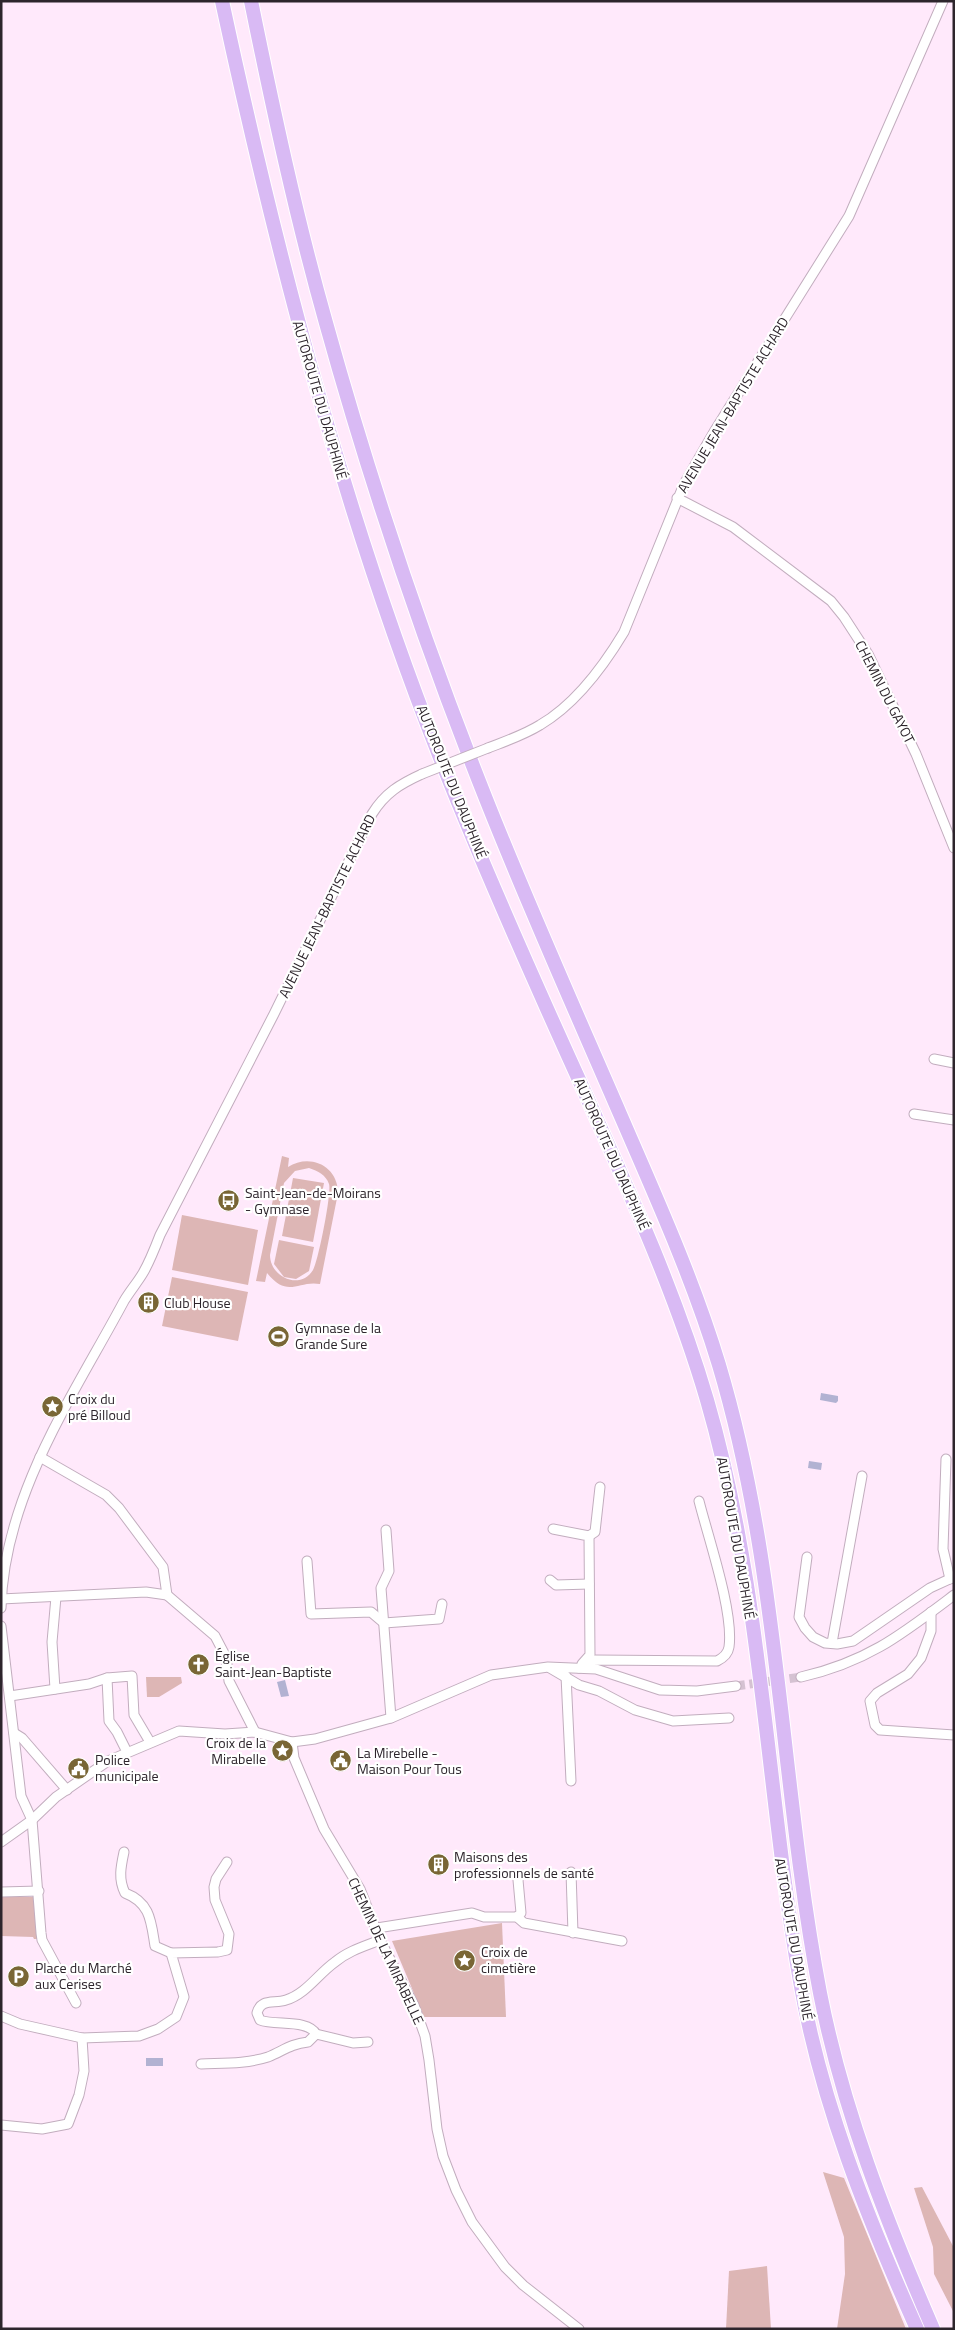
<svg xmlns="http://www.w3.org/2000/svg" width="955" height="2330" font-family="'Titillium Web',sans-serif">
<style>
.green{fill:#ddb6b5;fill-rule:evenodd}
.water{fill:#b2b2d2}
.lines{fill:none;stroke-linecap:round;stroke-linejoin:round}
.minor-tunnel{stroke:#d5c2d2;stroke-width:9;stroke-dasharray:9 4.5;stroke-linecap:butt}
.minor-casing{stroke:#c2adbe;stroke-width:11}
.highway-casing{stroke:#fff;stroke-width:16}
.minor{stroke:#fff;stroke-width:9}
.highway{stroke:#d9baf4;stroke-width:14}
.minor-bridge-casing{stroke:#c2adbe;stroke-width:11;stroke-linecap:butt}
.minor-bridge{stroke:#fff;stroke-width:9}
.labels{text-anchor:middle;stroke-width:4.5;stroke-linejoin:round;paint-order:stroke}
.street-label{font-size:14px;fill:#2d252c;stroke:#fff}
.poi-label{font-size:14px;fill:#2d252c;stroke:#fff;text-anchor:start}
</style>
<rect width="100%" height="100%" fill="#ffe9fb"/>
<g class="green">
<path d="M282,1156l7,2 -1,9c21,-14 50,-2 50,26l-18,91c-22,-4 -32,15 -53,-11l-2,9 -9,-1zM309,1168c9,3 17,7 20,16 3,8 -11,78 -16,86 -13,21 -43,7 -43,-15l14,-72 11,-12z"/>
<polygon points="293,1178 324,1183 313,1242 282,1236"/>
<polygon points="182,1215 258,1230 248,1285 172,1270"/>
<polygon points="279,1240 314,1247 309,1271 296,1279 284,1277 274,1264"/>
<polygon points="172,1277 248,1292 238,1341 162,1326"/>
<polygon points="146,1677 181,1677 182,1683 159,1697 147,1697"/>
<polygon points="1,1897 36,1897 38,1939 34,1939 33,1937 1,1936"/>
<polygon points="502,1923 506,2017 424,2017 392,1941"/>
<polygon points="823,2172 844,2178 906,2329 837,2329 845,2274 844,2237"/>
<polygon points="922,2187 954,2248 954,2313 934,2274 933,2247 914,2188"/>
<polygon points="767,2266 771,2329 726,2329 729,2271"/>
</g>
<g class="water">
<polygon points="821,1393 838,1396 838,1401 836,1403 820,1400"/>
<polygon points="809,1461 822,1463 821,1470 808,1468"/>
<polygon points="285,1680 289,1696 281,1697 277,1682"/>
<rect x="146" y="2058" width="17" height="8"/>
</g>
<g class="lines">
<polyline class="minor-tunnel" points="736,1686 801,1677"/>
<defs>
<g id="minor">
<polyline points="677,498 733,527 831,601 844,617 868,654 916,754 954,848"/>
<path d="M488,748c18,-7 36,-13 52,-23 36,-21 63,-58 84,-93l60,-148 30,-52 135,-216 94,-215"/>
<polyline points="934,1059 954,1063"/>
<polyline points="914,1114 954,1120"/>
<polyline points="40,1457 106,1495 119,1508 163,1567 167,1595"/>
<polyline points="946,1459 943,1549 950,1579"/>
<polyline points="553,1529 589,1536 590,1655 582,1664"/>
<polyline points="386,1530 389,1571 381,1588 391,1718"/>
<polyline points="589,1536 595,1532 600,1487"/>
<polyline points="807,1557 799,1617 805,1628 813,1637 825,1643 837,1644 853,1641 930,1588 954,1577"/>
<polyline points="307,1561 311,1614 371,1612 384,1623 439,1619 442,1604"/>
<polyline points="550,1580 556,1585 589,1584"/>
<polyline points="167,1595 215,1636 226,1657 229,1681 255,1732"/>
<polyline points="1,1599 146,1592 167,1595"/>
<path d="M1,1608c3,-113 71,-210 123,-307 6,-10 13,-18 19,-28 7,-12 12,-25 17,-38l114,-221 98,-200c13,-21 28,-30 50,-40"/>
<polyline points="931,1612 931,1631 921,1658 908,1674 877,1693 870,1701 875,1725 880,1730 954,1735"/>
<polyline points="1,1626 21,1796 32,1820 41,1933 42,1940 76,2003"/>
<polyline points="832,1643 862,1476"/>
<polyline points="550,1668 579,1685 599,1691 635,1710 673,1721 729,1718"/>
<path d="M579,1668l16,-8 122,1c6,-3 11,-7 12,-14 5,-35 -21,-110 -30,-146"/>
<polyline points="566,1676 571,1781"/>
<path d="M801,1677c66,-15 100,-42 153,-82"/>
<polyline points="107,1678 109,1721 117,1732 127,1752"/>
<polyline points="55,1689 52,1642 56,1597"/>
<polyline points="10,1696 89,1684 107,1678 132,1676 134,1715 150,1742"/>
<polyline points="14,1733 22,1738 67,1790"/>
<polyline points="292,1742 294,1758 324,1829 360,1889 380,1940 414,2005 425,2036 429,2060 437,2129 443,2156 456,2190 472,2222 505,2267 523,2285 579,2329"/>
<polyline points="1,1842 32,1820 56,1797 108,1761 179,1731 225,1734 255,1732 292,1742 315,1739 391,1718 491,1675 548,1667 596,1669 660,1690 697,1691 736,1686"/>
<path d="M124,1852c-3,14 -6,27 1,41 26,10 26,29 30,53l16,7"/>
<polyline points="571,1872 573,1933"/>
<polyline points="1,1892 39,1891"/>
<polyline points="517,1917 521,1913 518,1880"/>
<polyline points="377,1928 472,1913 484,1917 517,1917 524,1923 622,1941"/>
<polyline points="1,2016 20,2024 82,2038 139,2036 158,2029 176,2017 184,1997 171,1953 218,1952 227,1950 229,1934 215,1900 214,1887 216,1879 227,1862"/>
<polyline points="316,2034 353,2043 368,2042"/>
<path d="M201,2064c22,-1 45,0 67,-7 15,-6 22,-13 40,-15l8,-8c-8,-15 -41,-8 -56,-14l-3,-7c4,-15 17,-9 29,-13 20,-6 32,-26 49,-38 13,-11 30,-16 45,-22"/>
<polyline points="1,2125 42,2129 68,2124 79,2095 84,2071 82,2038"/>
</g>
<g id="highway">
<path d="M222,1c55,256 121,510 217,754 45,114 95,226 146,338 45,100 91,201 122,307 55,189 59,388 93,581 21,121 67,236 117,348"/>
<path d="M251,1c22,108 45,216 75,322 45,162 98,320 160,476 42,106 89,211 134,315 36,83 73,165 99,251 61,204 61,419 101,628 23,117 66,227 113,336"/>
</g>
</defs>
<use href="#minor" class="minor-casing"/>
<use href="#highway" class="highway-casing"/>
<use href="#minor" class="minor"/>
<use href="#highway" class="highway"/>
<defs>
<polyline id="minor-bridge" points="422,774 488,748"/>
</defs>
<use href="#minor-bridge" class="minor-bridge-casing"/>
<use href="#minor-bridge" class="minor-bridge"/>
</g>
<defs>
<symbol id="bus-disc" viewBox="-11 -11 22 22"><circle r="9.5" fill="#796635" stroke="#fff"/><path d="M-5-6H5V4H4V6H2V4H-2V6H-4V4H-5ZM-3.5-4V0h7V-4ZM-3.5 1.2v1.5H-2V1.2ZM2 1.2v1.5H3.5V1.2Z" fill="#fff"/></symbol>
<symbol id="building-disc" viewBox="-11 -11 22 22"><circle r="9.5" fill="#796635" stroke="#fff"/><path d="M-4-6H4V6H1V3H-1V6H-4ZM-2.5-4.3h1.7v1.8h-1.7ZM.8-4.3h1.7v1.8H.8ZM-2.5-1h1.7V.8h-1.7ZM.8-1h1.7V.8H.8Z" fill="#fff"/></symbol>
<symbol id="stadium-disc" viewBox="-11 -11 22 22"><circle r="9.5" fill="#796635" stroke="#fff"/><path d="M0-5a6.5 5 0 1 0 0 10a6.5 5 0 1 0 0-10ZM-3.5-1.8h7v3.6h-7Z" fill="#fff"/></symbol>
<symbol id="sight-disc" viewBox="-11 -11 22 22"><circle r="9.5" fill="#796635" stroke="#fff"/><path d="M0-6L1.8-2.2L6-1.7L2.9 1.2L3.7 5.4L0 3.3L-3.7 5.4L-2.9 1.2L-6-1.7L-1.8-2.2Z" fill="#fff"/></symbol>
<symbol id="church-disc" viewBox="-11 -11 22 22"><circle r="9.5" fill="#796635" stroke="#fff"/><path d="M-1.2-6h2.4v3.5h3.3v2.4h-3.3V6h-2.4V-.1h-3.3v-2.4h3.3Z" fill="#fff"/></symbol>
<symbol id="civic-disc" viewBox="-11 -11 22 22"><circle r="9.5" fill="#796635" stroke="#fff"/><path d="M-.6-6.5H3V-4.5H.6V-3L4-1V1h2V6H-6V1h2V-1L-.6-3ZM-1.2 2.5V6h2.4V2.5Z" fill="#fff"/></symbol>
<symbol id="parking-disc" viewBox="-11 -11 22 22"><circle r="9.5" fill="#796635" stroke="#fff"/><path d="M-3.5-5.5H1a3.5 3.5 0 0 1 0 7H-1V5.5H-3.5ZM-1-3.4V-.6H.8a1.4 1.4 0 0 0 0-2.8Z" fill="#fff"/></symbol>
</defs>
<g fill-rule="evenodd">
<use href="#bus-disc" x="216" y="1188" width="25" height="25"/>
<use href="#building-disc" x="136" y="1290" width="25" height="25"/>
<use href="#stadium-disc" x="266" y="1324" width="25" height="25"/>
<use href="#sight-disc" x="40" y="1394" width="25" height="25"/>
<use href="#church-disc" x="186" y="1652" width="25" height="25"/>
<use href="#sight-disc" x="270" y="1738" width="25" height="25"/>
<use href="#civic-disc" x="328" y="1748" width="25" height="25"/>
<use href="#civic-disc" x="66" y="1756" width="25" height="25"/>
<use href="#building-disc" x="426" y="1852" width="25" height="25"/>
<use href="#sight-disc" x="452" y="1948" width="25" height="25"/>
<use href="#parking-disc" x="6" y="1964" width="25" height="25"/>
</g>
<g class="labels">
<g class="street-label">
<text transform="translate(320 400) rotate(74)" y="5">AUTOROUTE DU DAUPHINÉ</text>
<text transform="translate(733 405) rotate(-59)" y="5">AVENUE JEAN-BAPTISTE ACHARD</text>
<text transform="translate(885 692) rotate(63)" y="5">CHEMIN DU GAYOT</text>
<text transform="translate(452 782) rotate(68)" y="5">AUTOROUTE DU DAUPHINÉ</text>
<text transform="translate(327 906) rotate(-64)" y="5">AVENUE JEAN-BAPTISTE ACHARD</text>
<text transform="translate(612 1154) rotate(66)" y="5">AUTOROUTE DU DAUPHINÉ</text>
<text transform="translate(736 1538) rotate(80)" y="5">AUTOROUTE DU DAUPHINÉ</text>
<text transform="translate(794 1939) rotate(80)" y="5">AUTOROUTE DU DAUPHINÉ</text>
<text transform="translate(386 1951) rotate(65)" y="5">CHEMIN DE LA MIRABELLE</text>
</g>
<g class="poi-label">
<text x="245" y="1198">Saint-Jean-de-Moirans<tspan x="245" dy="16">- Gymnase</tspan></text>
<text x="164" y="1308">Club House</text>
<text x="295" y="1333">Gymnase de la<tspan x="295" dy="16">Grande Sure</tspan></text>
<text x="68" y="1404">Croix du<tspan x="68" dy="16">pré Billoud</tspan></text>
<text x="215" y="1661">Église<tspan x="215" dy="16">Saint-Jean-Baptiste</tspan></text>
<text x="266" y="1748" text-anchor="end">Croix de la<tspan x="266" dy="16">Mirabelle</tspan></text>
<text x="357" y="1758">La Mirebelle -<tspan x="357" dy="16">Maison Pour Tous</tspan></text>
<text x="95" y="1765">Police<tspan x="95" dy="16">municipale</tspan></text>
<text x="454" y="1862">Maisons des<tspan x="454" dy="16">professionnels de santé</tspan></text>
<text x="481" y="1957">Croix de<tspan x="481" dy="16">cimetière</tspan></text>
<text x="35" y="1973">Place du Marché<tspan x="35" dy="16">aux Cerises</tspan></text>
</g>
</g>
<rect width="955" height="2330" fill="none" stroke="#2d252c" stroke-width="5"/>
</svg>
